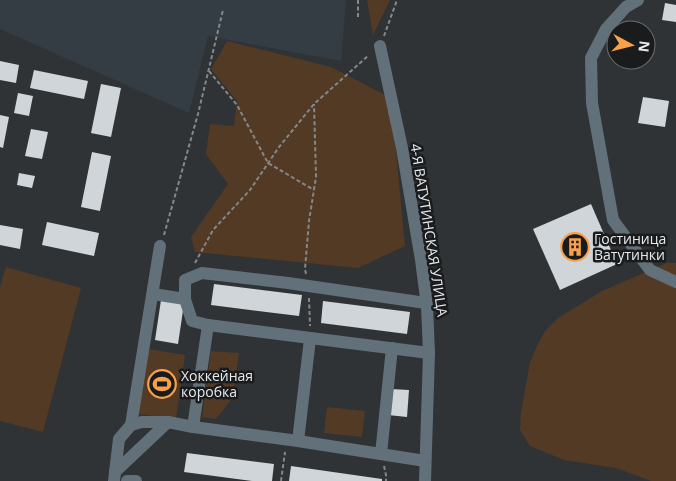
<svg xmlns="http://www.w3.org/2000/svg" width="676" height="481" font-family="'Open Sans',sans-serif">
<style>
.built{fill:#343d43}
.green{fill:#533a24}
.building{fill:#d0d5d9}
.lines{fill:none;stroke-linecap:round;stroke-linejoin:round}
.path{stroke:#85888b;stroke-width:2;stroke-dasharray:4 2.5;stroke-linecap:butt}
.minor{stroke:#62707a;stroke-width:12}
.labels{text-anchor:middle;stroke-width:5;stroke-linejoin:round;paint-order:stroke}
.street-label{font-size:14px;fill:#e7eaec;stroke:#191b1c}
.poi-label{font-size:14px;fill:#e7eaec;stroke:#191b1c;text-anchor:start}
</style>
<rect width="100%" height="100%" fill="#2f3336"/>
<polygon class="built" points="0,0 346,0 341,61 208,36 189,113 0,29"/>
<g class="green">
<polygon points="367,0 390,0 373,35"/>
<polygon points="227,41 331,67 391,98 405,246 358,268 195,252 191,237 228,184 206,154 210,124 234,126 237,101 211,69"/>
<polygon points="667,263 676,263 676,481 651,481 616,468 564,460 530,446 520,430 521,412 530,362 537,346 545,331 558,318 602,291"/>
<polygon points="6,267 81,288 43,432 0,421 0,287"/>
<polygon points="148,349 185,355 176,418 137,414"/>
<polygon points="211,351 239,353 233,397 216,419 202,417"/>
<polygon points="327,407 365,411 362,437 324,433"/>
</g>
<g class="building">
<polygon points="665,3 676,5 676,22 662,20"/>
<polygon points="0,61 19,65 16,83 0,80"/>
<polygon points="34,70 88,81 84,99 30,88"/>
<polygon points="101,84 121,88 111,137 91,133"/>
<polygon points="18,93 33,96 29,116 14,113"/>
<polygon points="643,97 669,101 665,127 638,123"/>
<polygon points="0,115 9,117 3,148 0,147"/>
<polygon points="31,129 48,132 42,159 25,156"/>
<polygon points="92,152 111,156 100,211 81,207"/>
<polygon points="19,173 35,176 32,188 17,185"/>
<polygon points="591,204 617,264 560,290 533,229"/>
<polygon points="47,222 99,233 94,256 42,245"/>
<polygon points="0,225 23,229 20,249 0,245"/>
<polygon points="214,284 302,295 299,316 211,305"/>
<polygon points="161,300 184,304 178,344 155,340"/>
<polygon points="323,301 410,312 407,334 321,323"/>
<polygon points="391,389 409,390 407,417 388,415"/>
<polygon points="187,453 274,464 272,481 252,481 184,472"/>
<polygon points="291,466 382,479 382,481 289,481"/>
</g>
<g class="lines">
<g class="path">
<polyline points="358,0 358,17"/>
<polyline points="384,36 397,0"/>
<polyline points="209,71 237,105 268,163 314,190"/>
<polyline points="164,235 198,114 223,10"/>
<polyline points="195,263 213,230 250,190 279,147 314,104 369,55"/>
<polyline points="306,274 305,269 309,221 316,177 314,104"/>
<polyline points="309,298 310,326"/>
<polyline points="384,466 386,475 386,481"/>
<polyline points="281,481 285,452"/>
</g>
<g class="minor">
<polyline points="638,0 626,7 606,29 591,58 592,103 613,220 650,270 676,282"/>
<polyline points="380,46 402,148 421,260 427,306 429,353 425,481"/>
<polyline points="153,294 185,299 192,321 208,325 429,353"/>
<polyline points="185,299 185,280 202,273 288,283 426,303"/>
<polyline points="131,425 160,246"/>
<polyline points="193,427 208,325"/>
<polyline points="298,441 310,339"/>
<polyline points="381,454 392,348"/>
<polyline points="115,472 168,422"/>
<polyline points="114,481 119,439 131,425 142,422 168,422 193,427 298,441 425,461"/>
<polyline points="127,481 136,481"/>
</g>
</g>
<defs>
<symbol id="building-ring" viewBox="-11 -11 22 22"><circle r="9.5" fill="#191b1c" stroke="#f8a14a" stroke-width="1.5"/><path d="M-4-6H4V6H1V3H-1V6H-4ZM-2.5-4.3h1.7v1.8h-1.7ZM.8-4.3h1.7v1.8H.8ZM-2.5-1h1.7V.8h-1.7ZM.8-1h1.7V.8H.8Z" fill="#f8a14a"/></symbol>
<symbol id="stadium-ring" viewBox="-11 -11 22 22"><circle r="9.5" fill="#191b1c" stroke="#f8a14a" stroke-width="1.5"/><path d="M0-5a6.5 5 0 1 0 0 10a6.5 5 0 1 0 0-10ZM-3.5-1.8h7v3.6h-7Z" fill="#f8a14a"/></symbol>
</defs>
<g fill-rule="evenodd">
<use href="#building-ring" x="559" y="231" width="32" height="32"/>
<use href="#stadium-ring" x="146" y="368" width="32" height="32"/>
</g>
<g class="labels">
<g class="street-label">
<text transform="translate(429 230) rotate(81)" y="5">4-Я ВАТУТИНСКАЯ УЛИЦА</text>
</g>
<g class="poi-label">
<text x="594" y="244">Гостиница<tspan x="594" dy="16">Ватутинки</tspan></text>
<text x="181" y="381">Хоккейная<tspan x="181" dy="16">коробка</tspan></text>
</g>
</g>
<g transform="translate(631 45) rotate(97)"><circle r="24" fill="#191b1c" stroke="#6b6e6f"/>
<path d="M0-4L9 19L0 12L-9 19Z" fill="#f8a14a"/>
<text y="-8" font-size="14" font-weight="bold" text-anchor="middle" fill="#e7eaec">N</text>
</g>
</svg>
